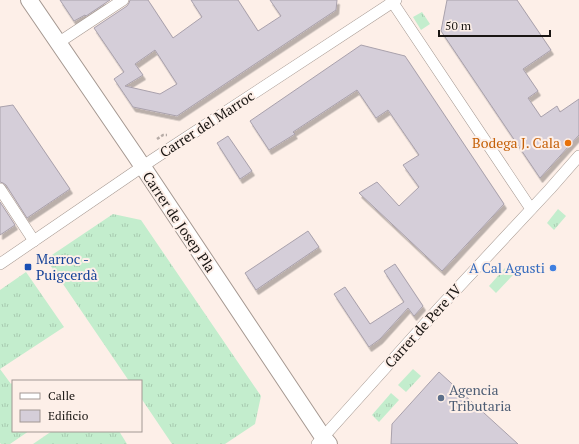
<svg xmlns="http://www.w3.org/2000/svg" width="579" height="444" font-family="'PT Serif',serif">
<style>
.grass{fill:url(#grass-tufts)}
.building{fill:#d5ced9;stroke:#a9a1ac;fill-rule:evenodd;filter:url(#shadow)}
.lines{fill:none;stroke-linecap:round;stroke-linejoin:round}
.street-casing{stroke:#a59891;stroke-width:12}
.secondary-casing{stroke:#a59891;stroke-width:18}
.path{stroke:#b6aba6;stroke-width:2.5;stroke-dasharray:3 2;stroke-linecap:butt}
.street{stroke:#fff;stroke-width:11}
.secondary{stroke:#fff;stroke-width:16}
.food-dot{fill:#e8710a;stroke:#fdefe8;stroke-width:1.5}
.transit-dot{fill:#1a4fb4;stroke:#fdefe8;stroke-width:1.5}
.shop-dot{fill:#3f7fe0;stroke:#fdefe8;stroke-width:1.5}
.service-dot{fill:#5c6f8a;stroke:#fdefe8;stroke-width:1.5}
.labels{text-anchor:middle;stroke-width:4;stroke-linejoin:round;paint-order:stroke}
.street-label{font-size:14px;fill:#1a1613;stroke:#fdefe8}
.food-label{font-size:14px;fill:#c56008;stroke:#fdefe8;text-anchor:end}
.transit-label{font-size:14px;fill:#164399;stroke:#fdefe8;text-anchor:start}
.shop-label{font-size:14px;fill:#366cbe;stroke:#fdefe8;text-anchor:end}
.service-label{font-size:14px;fill:#4e5e75;stroke:#fdefe8;text-anchor:start}
</style>
<defs>
<pattern id="grass-tufts" width="24" height="20" patternUnits="userSpaceOnUse"><rect width="24" height="20" fill="#c3edcd"/><path d="M3 7l-1-3M5 7V3M7 7l1-3M15 17l-1-3M17 17v-4M19 17l1-3" fill="none" stroke="#a7caaf"/></pattern>
<filter id="shadow"><feDropShadow dx="2.5" dy="4.5" stdDeviation="0" flood-color="#0004"/></filter>
</defs>
<rect width="100%" height="100%" fill="#fdefe8"/>
<g class="grass">
<polygon points="422,12 430,24 421,30 413,17"/>
<polygon points="558,209 566,216 554,230 547,223"/>
<polygon points="113,214 141,220 261,396 255,424 225,444 172,444 141,398 141,381 129,381 46,259"/>
<polygon points="505,268 513,275 496,293 489,286"/>
<polygon points="26,272 64,327 0,369 11,384 13,382 13,431 29,431 10,444 1,444 0,443 0,290"/>
<polygon points="413,369 421,376 406,392 398,385"/>
<polygon points="391,393 399,400 379,422 372,415"/>
<polygon points="52,431 119,431 127,444 33,444"/>
</g>
<g class="building">
<polygon points="60,0 110,0 86,16 85,15 74,21"/>
<path d="M130,0h18l25,38 29,-21 -11,-17h47l20,31 23,-15 -11,-16h67l-1,10 -159,106 -44,-9 -19,-28 10,-7 -30,-44 33,-22 2,-3zM155,50l22,34 -17,10 -35,-8 18,-11 -8,-11z"/>
<polygon points="447,0 517,0 551,50 523,69 538,91 528,98 541,117 557,106 560,112 579,99 579,135 540,178 441,31"/>
<polygon points="361,45 405,56 504,204 442,271 359,193 377,182 399,206 419,187 403,165 419,155 388,110 376,118 357,90 293,132 295,134 269,150 250,121"/>
<polygon points="13,105 70,189 27,218 6,185 3,183 0,182 0,107"/>
<polygon points="228,136 252,171 240,179 217,143"/>
<polygon points="0,202 15,225 0,235"/>
<polygon points="308,231 319,247 256,290 245,273"/>
<polygon points="395,264 423,306 414,316 408,308 380,339 369,347 334,294 345,287 370,324 404,302 384,271"/>
<polygon points="439,372 518,444 391,444 392,424"/>
</g>
<g class="lines">
<defs>
<g id="street">
<polyline points="391,0 531,209"/>
<polyline points="58,43 123,0"/>
<polyline points="0,189 34,241"/>
<polyline points="0,264 152,160 396,0"/>
<polyline points="317,444 440,307 550,189 579,156"/>
</g>
<polyline id="secondary" points="29,0 135,155 323,437 329,444"/>
</defs>
<use href="#street" class="street-casing"/>
<use href="#secondary" class="secondary-casing"/>
<polyline class="path" points="157,139 163,135 167,135"/>
<use href="#street" class="street"/>
<use href="#secondary" class="secondary"/>
</g>
<circle class="food-dot" cx="568" cy="143" r="4"/>
<rect class="transit-dot" x="24" y="263" width="8" height="8" rx="2"/>
<circle class="shop-dot" cx="553" cy="268" r="4"/>
<circle class="service-dot" cx="441" cy="398" r="4"/>
<g class="labels">
<g class="street-label">
<text transform="translate(207 124) rotate(-33)" y="5">Carrer del Marroc</text>
<text transform="translate(179 222) rotate(56)" y="5">Carrer de Josep Pla</text>
<text transform="translate(423 326) rotate(-48)" y="5">Carrer de Pere IV</text>
</g>
<g class="food-label">
<text x="560" y="148">Bodega J. Cala</text>
</g>
<g class="transit-label">
<text x="36" y="264">Marroc -<tspan x="36" dy="16">Puigcerdà</tspan></text>
</g>
<g class="shop-label">
<text x="545" y="273">A Cal Agusti</text>
</g>
<g class="service-label">
<text x="449" y="395">Agencia<tspan x="449" dy="16">Tributaria</tspan></text>
</g>
</g>
<rect x="12" y="380" width="130" height="52" fill="#fdefe8" stroke="#a29893"/>
<rect x="20" y="393" width="20" height="6" fill="#ffffff" stroke="#a29893"/>
<text x="48" y="400" font-size="12" fill="#1a1613">Calle</text>
<rect x="20" y="410" width="20" height="12" fill="#d5ced9" stroke="#a29893"/>
<text x="48" y="420" font-size="12" fill="#1a1613">Edificio</text>
<path d="M439 30v6h111v-6" fill="none" stroke="#1a1613" stroke-width="2"/>
<text x="445" y="30" font-size="12" fill="#1a1613" stroke="#fdefe8" stroke-width="3" paint-order="stroke">50 m</text>
</svg>
